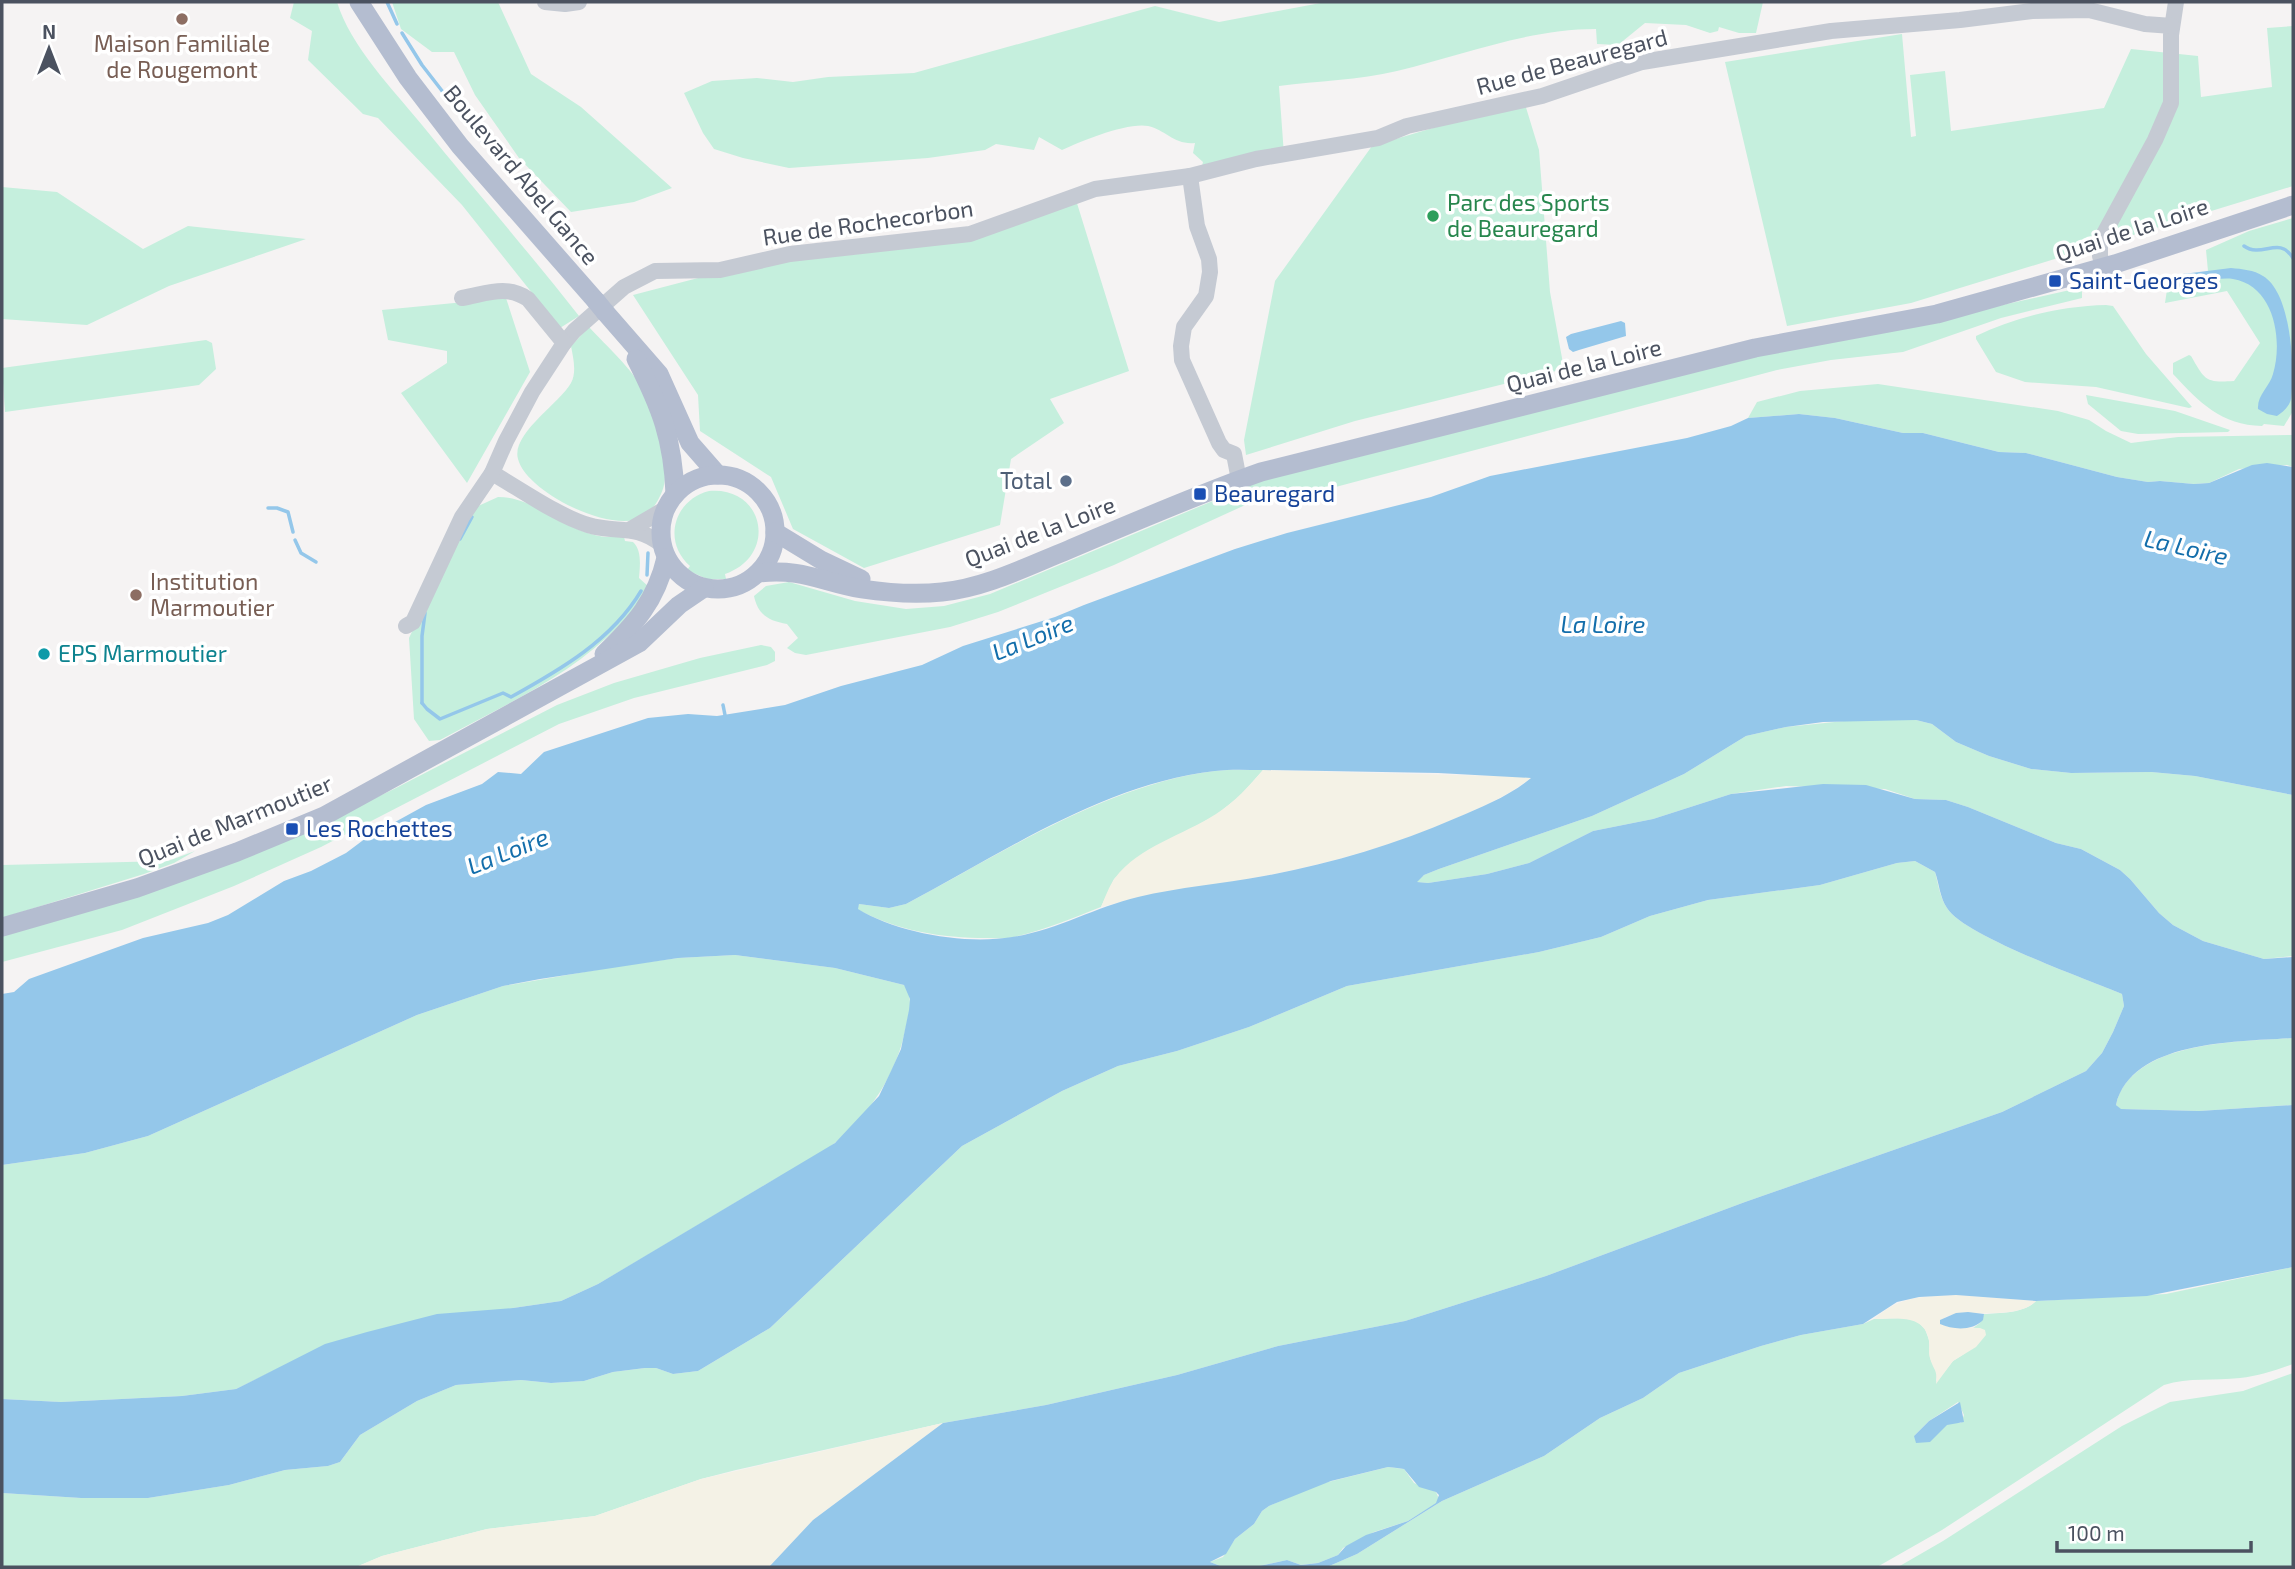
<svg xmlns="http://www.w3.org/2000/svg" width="2295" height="1569" font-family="'Exo 2',sans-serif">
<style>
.green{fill:#c5efdd;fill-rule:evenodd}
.sand{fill:#f4f2e6}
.water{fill:#94c7ea;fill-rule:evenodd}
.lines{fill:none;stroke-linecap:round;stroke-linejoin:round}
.stream{stroke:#94c7ea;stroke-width:3.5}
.minor{stroke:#c5cad3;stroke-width:16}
.major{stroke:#b4bdd0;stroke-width:19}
.major-bridge{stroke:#b4bdd0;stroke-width:19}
.education-dot{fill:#8d6e63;stroke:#fff;stroke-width:2.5}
.leisure-dot{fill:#2e9e5b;stroke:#fff;stroke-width:2.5}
.transit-dot{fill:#1a4fb4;stroke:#fff;stroke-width:2.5}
.service-dot{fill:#5c6f8a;stroke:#fff;stroke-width:2.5}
.culture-dot{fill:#0f9aa8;stroke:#fff;stroke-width:2.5}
.labels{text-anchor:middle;stroke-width:7;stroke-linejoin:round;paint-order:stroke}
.education-label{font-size:23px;fill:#785e54;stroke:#fff}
.street-label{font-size:23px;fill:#4b5260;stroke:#fff}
.leisure-label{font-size:23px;fill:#27864d;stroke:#fff;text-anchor:start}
.transit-label{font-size:23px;fill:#164399;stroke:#fff;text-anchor:start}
.service-label{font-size:23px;fill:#4e5e75;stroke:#fff;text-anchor:end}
.culture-label{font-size:23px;fill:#0d838f;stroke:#fff;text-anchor:start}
.water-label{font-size:24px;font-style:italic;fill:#136eab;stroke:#fff}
</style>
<rect width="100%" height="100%" fill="#f5f3f3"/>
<g class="green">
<path d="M294,2h43c14,45 55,86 85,123 52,64 106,126 157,191l-19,12 -98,-123 -84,-87 -15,-4 -55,-54 4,-29 -22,-13z"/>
<polygon points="392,2 498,2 531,74 581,107 672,188 634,202 571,212 519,158 475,95 454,52 432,52 401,29"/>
<path d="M1326,2h437l-7,31h-17l-20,-6 -1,4 -8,2 -24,-8 -41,-2 -27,22 -21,-1 -1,-15c-68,0 -133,26 -199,42 -38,9 -80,10 -118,15l5,69 -84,19 3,-12 -10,-9 2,-10c-21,2 -29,-13 -47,-17 -20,-4 -67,15 -86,24l-23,-13 -5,13 -38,-6 -11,6 -57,8 -139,10 -46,-10 -29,-9 -11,-16 -19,-40 28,-12 45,-3 36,4 35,-5 86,-4 241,-67 64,16z"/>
<polygon points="2293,26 2293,186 1911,303 1787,326 1725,62 1902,34 1911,137 1916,136 1910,75 1945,71 1951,131 2104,108 2131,49 2198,56 2201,97 2272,87 2267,28"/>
<polygon points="1524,101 1539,150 1550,292 1564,369 1355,421 1246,455 1244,440 1275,281 1372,146"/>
<polygon points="2,187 57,192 143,249 188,226 306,239 169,286 87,325 2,319"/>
<polygon points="1076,200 1129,371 1050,399 1064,423 1011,459 1000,525 864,568 793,529 771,477 700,431 698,395 633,295 771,259 992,233"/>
<path d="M2293,218v193l-9,15 -20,-2 -2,2c-41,-1 -62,-23 -89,-52v-11l16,-8 2,1c14,24 14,27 43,25l26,-38 -33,-52 -62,12 3,-20 40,-12 -2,-21 43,-19z"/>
<path d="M2079,288l3,4v6l-81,20 -98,34 -72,8 -54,10 -449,119 -46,10 -28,2 -140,64 -116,47 -48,15 -144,28 -11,-2 -8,-5 11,-10 -11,-14c-18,-3 -29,-9 -33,-28l12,-10 23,-4 66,19 51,8 38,-3 46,-12 273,-114 513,-129 95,-17z"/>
<polygon points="506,298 530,372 467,483 401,393 447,363 447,351 388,340 382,310"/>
<path d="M2106,305l7,1 33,48 46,53 -3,1 -93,-21 -71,-5 -29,-10 -20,-33v-3c39,-19 86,-30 130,-31z"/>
<path d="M589,327c18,20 43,41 55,65 9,19 25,74 20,93 -2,10 -11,26 -20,31 -30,20 -118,-24 -126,-57 -7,-25 41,-55 53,-76 6,-11 2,-26 0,-37z"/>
<polygon points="206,340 212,343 216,369 199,385 5,412 2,368"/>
<polygon points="1878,384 2058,411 2089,420 2106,431 2131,443 2178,437 2293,435 2293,467 2287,465 2239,469 2209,483 2194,484 2160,481 2148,482 2117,477 2026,453 1999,452 1923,433 1903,433 1835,418 1799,414 1748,418 1757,402 1800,391"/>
<polygon points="2086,395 2175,411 2230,430 2228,432 2138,434 2121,431 2088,404"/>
<path d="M709,491c56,-5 69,65 16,83l1,5h-19l-20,-9 3,-4c-28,-25 -16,-66 19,-75z"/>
<path d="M498,497c35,0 60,28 93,37 11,4 22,3 33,3l1,4 8,1c9,8 7,24 6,36l10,9c-7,15 -17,25 -29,38 -51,52 -117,81 -180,115l-11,1 -15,-22 -5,-81 27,-57 40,-74z"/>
<polygon points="761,645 771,647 775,652 775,661 767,665 634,698 559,724 321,847 234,886 122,930 2,962 2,935 293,837 394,789 557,705 614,683 700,658"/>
<polygon points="1854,720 1916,720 1932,724 1956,742 1989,756 2031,769 2071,773 2151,772 2195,776 2293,795 2293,956 2264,959 2203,941 2173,925 2159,913 2130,879 2120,870 2081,849 2056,843 1968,807 1946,800 1915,799 1885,789 1786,786 1731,794 1653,819 1593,831 1529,863 1487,874 1428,883 1416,882 1424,875 1439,869 1592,816 1684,774 1746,736 1786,727"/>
<path d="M1263,770l-23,26 -24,19 -79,43 -23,21 -13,28c-28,11 -57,23 -87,30 -8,2 -18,1 -27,1 -45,0 -90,-7 -130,-29l2,-5 30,4 17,-4c95,-50 201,-120 309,-133 16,-2 32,-1 48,-1z"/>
<polygon points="195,851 174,863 144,874 2,918 2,865 168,861"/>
<path d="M1915,861l20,11c3,11 5,26 12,36 17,28 140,71 175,86l2,12 -11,26 -11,21 -16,18 -84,41 -257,90 -199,74 -141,45 -127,25 -101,29 -131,30 -103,18 -207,47 -35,9 -106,37 -108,13 -105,27 -26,11h-354v-74l79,5h67l81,-13 56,-15 43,-4 12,-4 20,-27 57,-34 39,-16 65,-5 30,3 33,-2 29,-9 32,-4h11l17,6 25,-3 72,-43 192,-182 100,-55 56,-25 59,-15 72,-24 98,-41 192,-34 62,-15 49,-21 58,-16 112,-15 77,-22z"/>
<path d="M735,955l100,13 69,17c11,13 4,31 1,46 -9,43 -35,83 -69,111 -21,18 -49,30 -73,44 -55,33 -110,66 -165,98l-37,17 -48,7 -238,62 -39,19 -54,7 -121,6 -59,-3v-234l83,-12 63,-17 269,-121 86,-29 116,-20 59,-8z"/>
<path d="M2293,1038v67l-94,6 -79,-2 -4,-4c15,-65 125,-63 177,-67z"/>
<path d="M2293,1267v97c-17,6 -34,12 -53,14 -26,3 -51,-1 -76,7l-222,145 -65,37h-550l30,-13 85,-53 102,-45 56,-38 43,-20 36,-25 82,-27 40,-11 62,-11 11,-5 29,-1 14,3 8,8 4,11 1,18 7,15 -1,9 17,-21 11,-7 16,-26h-7l7,-5 4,-9c16,-1 41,-1 52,-13l130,-7zM1958,1402l6,13 -3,8h-10l-37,13 15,-15z"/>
<polygon points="2293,1373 2293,1567 1898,1567 1943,1541 2122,1426 2170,1402 2243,1391"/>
<polygon points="1388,1467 1404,1469 1414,1483 1436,1492 1439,1499 1437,1503 1408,1521 1374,1532 1343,1548 1338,1555 1318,1563 1301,1565 1287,1560 1255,1567 1223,1567 1210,1562 1223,1557 1235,1539 1254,1524 1262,1511 1269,1506 1320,1484"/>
</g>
<g class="sand">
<path d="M1263,770l269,7c-24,19 -52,31 -80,43 -61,26 -124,44 -189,56 -54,11 -108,16 -162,31 4,-9 8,-21 14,-29 24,-32 69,-43 101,-64 19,-12 33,-28 47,-44z"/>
<path d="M1957,1295l79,6c-20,20 -65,7 -91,16l5,10 30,1 5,2 1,5 -10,12 -23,14 -17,23c2,-15 -3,-14 -6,-26 -2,-5 0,-12 -1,-17 -4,-28 -34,-22 -55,-22 27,-24 48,-22 83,-24z"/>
<polygon points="943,1423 813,1520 769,1567 356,1567 382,1556 487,1529 595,1516 701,1479"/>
</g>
<g class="water">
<path d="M2231,268c11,1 23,2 32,8 29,17 32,95 28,123 -2,8 -8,13 -14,17l-10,-2 -9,-5c-1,-14 12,-23 15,-35 10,-33 2,-88 -40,-95 -20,-3 -38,10 -59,7l-2,-8 11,-4z"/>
<polygon points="1621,321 1625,323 1626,336 1579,350 1573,352 1569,349 1566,337 1571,334"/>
<path d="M1799,414l36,4 68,15h20l76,19 27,1 91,24 31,5 12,-1 34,3 15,-1 43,-18 15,-2 26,4v328l-98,-19 -44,-4 -80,1 -40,-4 -42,-13 -33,-14 -24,-18 -16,-4 -93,2 -37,5 -40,9 -62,38 -92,42 -153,53 -15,6 -7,7 11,1 59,-9 42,-11 64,-32 60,-12 78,-25 92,-10 43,1 49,14 31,1 22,7 88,36 25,6 39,21 10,9 29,34 14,12 30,16 61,18 29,-2v81c-52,4 -161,1 -177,67l5,4 78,2 94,-6v162l-146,29 -111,5 -80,-6 -37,2 -22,5 -34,22 -62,11 -40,11 -82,27 -36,25 -43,20 -56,38 -102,45 -85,53 -30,13h-72l32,-7 14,5 17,-2 20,-8 8,-9 20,-11 42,-14 28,-18 3,-8 -3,-3 -17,-5 -15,-18 -7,-1 -9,-1 -57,14 -62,25 -7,5 -8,13 -19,15 -9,15 -16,8 13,5h-454l44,-47 130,-97 103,-18 131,-30 101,-29 127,-25 141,-45 199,-74 257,-90 84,-41 16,-18 11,-21 11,-26 -2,-12c-35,-15 -158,-58 -175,-86 -7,-10 -8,-25 -12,-36l-20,-11 -18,2 -77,22 -112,15 -58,16 -49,21 -62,15 -192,34 -98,41 -72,24 -59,15 -56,25 -100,55 -192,182 -72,43 -25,3 -17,-6h-11l-32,4 -29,9 -33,2 -30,-3 -65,5 -39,16 -57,34 -20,27 -12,4 -43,4 -56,15 -81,13h-67l-79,-5v-94l59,3 121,-6 54,-7 89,-45 42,-12 70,-18 76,-6 48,-7 37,-17 237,-141 44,-47 12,-25 10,-22 8,-39 1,-11 -6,-14 -69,-17 -100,-13 -57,3 -138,21 -37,7 -86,29 -269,121 -63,17 -83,12v-171l12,-2 15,-13 114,-41 65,-15 20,-8 56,-34 27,-10 35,-18 20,-15 60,-33 56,-21 16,-12 23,2 23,-22 104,-34 40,-4 29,2 68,-11 56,-19 81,-21 41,-19 92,-29 29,-12 151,-56 52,-16 144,-36 59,-21 197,-38 44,-12 17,-8zM1263,770l175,3 93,5c-22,18 -49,29 -75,40 -62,27 -126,46 -192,58 -42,8 -85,11 -126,21 -43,10 -83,34 -126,40 -46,8 -115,-4 -154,-28l1,-5 30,4 17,-4c97,-51 197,-120 309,-133 16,-2 32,-1 48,-1z"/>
<path d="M1968,1312l16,2 -1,6c-10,11 -30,10 -43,4v-4l16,-7z"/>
<polygon points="1960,1402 1964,1422 1947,1425 1930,1442 1916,1443 1914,1436 1929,1421"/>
</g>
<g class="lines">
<g class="stream">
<polyline points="387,2 397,24"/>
<polyline points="402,33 422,65 453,105"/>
<polyline points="459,113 486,146"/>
<path d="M2244,246c18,13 35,-11 49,12"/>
<polyline points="268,508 277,508 288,512 293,532"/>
<polyline points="460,539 472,517"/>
<polyline points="295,540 301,553 316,562"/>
<polyline points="647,575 648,553"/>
<path d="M422,703l5,6 13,10 63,-26 8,4c49,-27 101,-57 130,-106"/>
<polyline points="422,703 422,636 425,613"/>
<polyline points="723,705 725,715"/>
</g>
<g class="minor">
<polyline points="545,2 565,4 579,2"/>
<polyline points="1190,176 1197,226 1209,259 1210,272 1206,296 1184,327 1181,346 1182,360 1219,443 1224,450 1234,454 1239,480"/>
<polyline points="2103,267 2100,256 2100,241 2155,140 2171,103 2171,35 2176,2"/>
<polyline points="564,343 574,331 624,287 655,271 720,270 790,254 970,234 1095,189 1190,176 1256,159 1378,138 1407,126 1542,96 1642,62 1831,31 1960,20 2032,11 2089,10 2145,24 2172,26"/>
<path d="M492,473c28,16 66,43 96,52 29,9 46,-2 73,19"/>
<polyline points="631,529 665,509"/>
<path d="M406,626l7,-4 49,-105 30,-44 14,-32 26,-49 32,-49 -36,-44c-22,-15 -42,-5 -66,-1"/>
</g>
<g class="major">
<polyline points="359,2 408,78 460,146 596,301"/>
<polyline points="605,312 659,374 690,443 718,475"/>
<path d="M636,359c25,49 37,80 39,135"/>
<circle cx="718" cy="532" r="57"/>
<polyline points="775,532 821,560 861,579"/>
<path d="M758,573c45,-5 63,9 104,16 27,4 53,6 80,3 43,-4 86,-26 126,-42 64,-27 128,-55 193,-78l494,-124 182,-34 178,-50 178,-59"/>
<path d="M604,654c31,-30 52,-53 62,-96"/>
<polyline points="2,927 137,888 237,852 324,816 639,643 679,605 704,588"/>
</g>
<polyline class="major-bridge" points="596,301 605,312"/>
</g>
<g class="education-dot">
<circle cx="182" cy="19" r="7"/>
<circle cx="136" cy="595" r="7"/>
</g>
<circle class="leisure-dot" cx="1433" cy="216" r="7"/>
<g class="transit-dot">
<rect x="2048" y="274" width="14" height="14" rx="3.5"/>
<rect x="1193" y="487" width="14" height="14" rx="3.5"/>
<rect x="285" y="822" width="14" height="14" rx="3.5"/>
</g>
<circle class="service-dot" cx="1066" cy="481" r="7"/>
<circle class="culture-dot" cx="44" cy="654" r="7"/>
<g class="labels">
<g class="education-label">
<text x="182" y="52">Maison Familiale<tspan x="182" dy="26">de Rougemont</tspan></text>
<text x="150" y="590" text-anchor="start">Institution<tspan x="150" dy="26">Marmoutier</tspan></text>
</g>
<g class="street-label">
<text transform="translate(1572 62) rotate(-15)" y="8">Rue de Beauregard</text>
<text transform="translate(521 175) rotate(50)" y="8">Boulevard Abel Gance</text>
<text transform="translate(868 223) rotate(-8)" y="8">Rue de Rochecorbon</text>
<text transform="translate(2132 230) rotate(-18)" y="8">Quai de la Loire</text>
<text transform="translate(1584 366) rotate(-14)" y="8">Quai de la Loire</text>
<text transform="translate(1040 532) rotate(-21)" y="8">Quai de la Loire</text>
<text transform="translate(235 821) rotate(-22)" y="8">Quai de Marmoutier</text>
</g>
<g class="leisure-label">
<text x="1447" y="211">Parc des Sports<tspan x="1447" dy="26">de Beauregard</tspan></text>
</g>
<g class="transit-label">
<text x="2069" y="289">Saint-Georges</text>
<text x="1214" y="502">Beauregard</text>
<text x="306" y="837">Les Rochettes</text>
</g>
<g class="service-label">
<text x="1052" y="489">Total</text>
</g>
<g class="culture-label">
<text x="58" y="662">EPS Marmoutier</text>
</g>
<g class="water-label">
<text transform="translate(2186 548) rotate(13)" y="8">La Loire</text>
<text x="1603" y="633">La Loire</text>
<text transform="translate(1033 638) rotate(-22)" y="8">La Loire</text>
<text transform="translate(508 852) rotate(-22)" y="8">La Loire</text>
</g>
</g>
<rect width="2295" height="1569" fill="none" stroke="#4b5260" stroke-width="7"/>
<g transform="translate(49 49)" stroke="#ffffff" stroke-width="5" paint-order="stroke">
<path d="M0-5L12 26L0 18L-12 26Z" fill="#4b5260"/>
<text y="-10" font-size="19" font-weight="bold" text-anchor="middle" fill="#4b5260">N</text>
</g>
<path d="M2057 1541v10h194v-10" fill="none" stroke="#4b5260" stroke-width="3.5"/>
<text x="2068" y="1541" font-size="21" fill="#4b5260" stroke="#ffffff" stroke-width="5" paint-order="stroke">100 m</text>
</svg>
